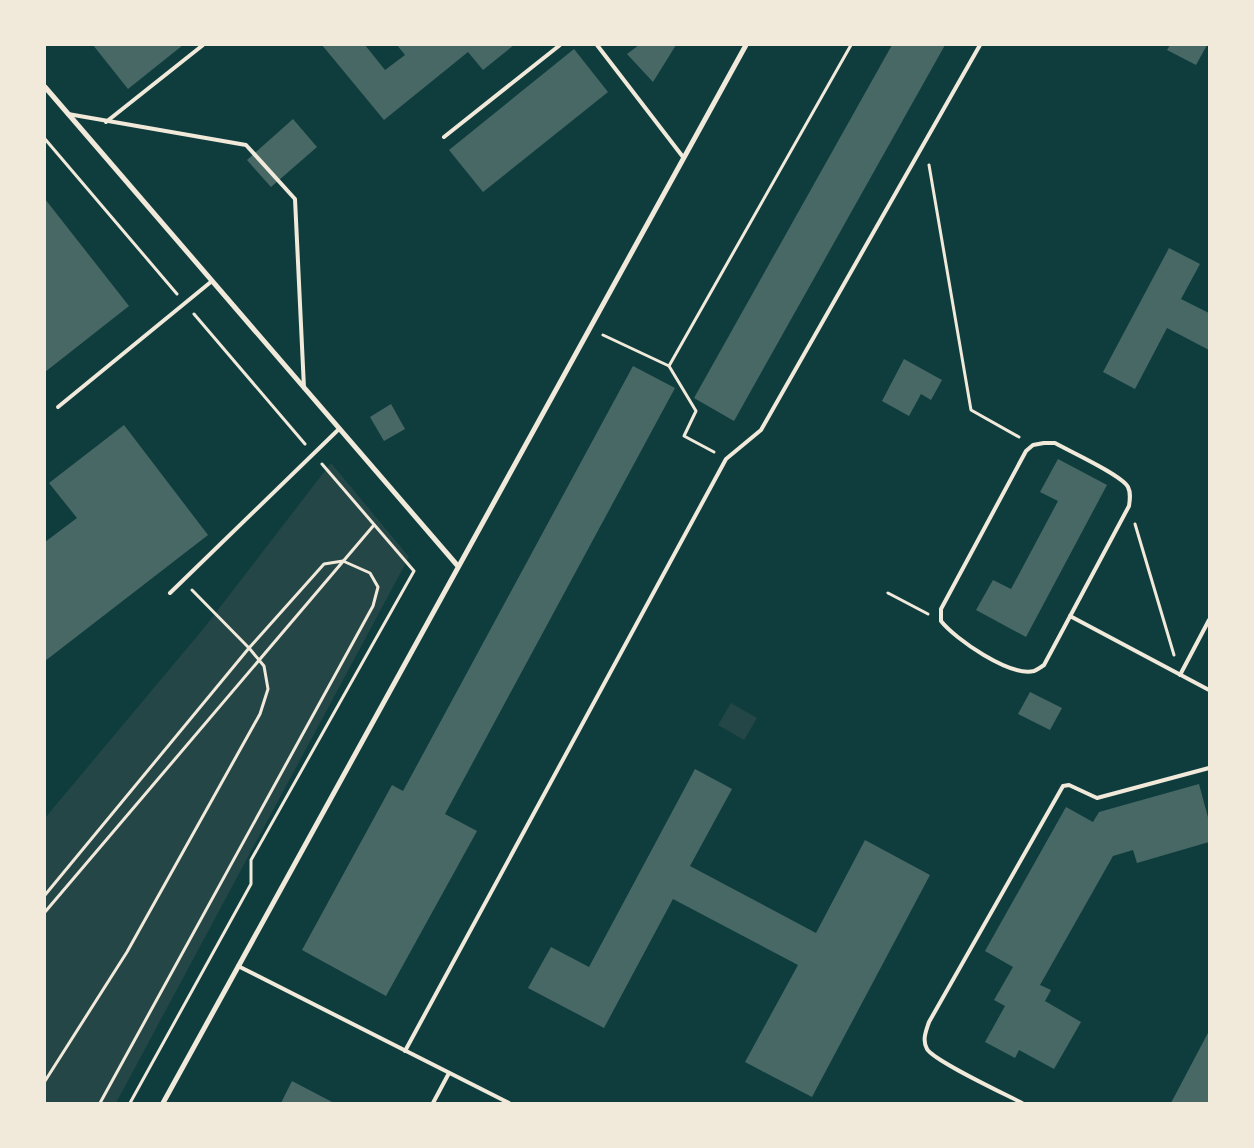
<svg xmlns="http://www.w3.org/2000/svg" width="1254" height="1148" font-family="'Libre Baskerville',serif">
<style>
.green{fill:#244646}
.building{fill:#486865}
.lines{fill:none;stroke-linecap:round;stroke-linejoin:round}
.path{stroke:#f1e9da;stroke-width:3}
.service{stroke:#f1e9da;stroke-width:4}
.minor{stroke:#f1e9da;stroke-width:5}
</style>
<rect width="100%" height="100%" fill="#0f3d3e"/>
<g class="green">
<polygon points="331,463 409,557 116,1103 45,1103 45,818 204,628"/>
<polygon points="731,703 757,718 744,740 718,725"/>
</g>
<g class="building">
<polygon points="93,45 183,45 128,89"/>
<polygon points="322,45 365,45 385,70 405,55 397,45 514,45 483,70 468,52 384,120"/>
<polygon points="639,45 676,45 653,82 627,54"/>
<polygon points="892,45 945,45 734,421 694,398"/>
<polygon points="1170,45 1207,45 1196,65 1167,50"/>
<polygon points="574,49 608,92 483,192 449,150"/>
<polygon points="293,119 317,147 271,187 247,160"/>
<polygon points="45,199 129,306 45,372"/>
<polygon points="1169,248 1200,264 1181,299 1209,313 1209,350 1167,328 1135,389 1103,372"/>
<polygon points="904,359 942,380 931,400 921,394 909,416 882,401"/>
<polygon points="633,366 675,388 445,814 477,831 386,996 302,950 392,785 403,791"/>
<polygon points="391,404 405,429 384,441 370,417"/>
<polygon points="124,425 208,535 45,661 45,542 77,518 49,483"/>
<polygon points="1058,459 1107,485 1026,637 976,610 993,580 1011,589 1058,501 1040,492"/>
<polygon points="1030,692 1062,708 1050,730 1018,714"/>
<polygon points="695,769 732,789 690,866 816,933 865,840 930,875 812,1097 745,1062 798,965 673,899 604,1028 528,988 551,947 589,967"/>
<polygon points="1199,784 1209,821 1209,842 1137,863 1133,850 1113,856 1040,985 1051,990 1045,1001 1081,1022 1054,1069 1019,1050 1015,1058 985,1042 1005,1006 994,1000 1013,967 985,951 1066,807 1093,822 1099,812"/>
<polygon points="1209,1031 1209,1103 1171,1103"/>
<polygon points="292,1081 334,1103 281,1103"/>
</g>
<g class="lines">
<g class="path">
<polyline points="45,139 177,294"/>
<polyline points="929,165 971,410 1019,437"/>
<polyline points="194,314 305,444"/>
<polyline points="603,335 669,366 851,45"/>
<polyline points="669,366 696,411 684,436 714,452"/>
<polyline points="1135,524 1174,655"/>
<polyline points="888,593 928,614"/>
<polyline points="45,895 249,648 324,564 343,561 370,573 378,587 373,606 100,1103"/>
<polyline points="45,912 374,525"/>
<polyline points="45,1081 127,952 260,714 268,689 264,666 249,648 192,590"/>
<polyline points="130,1103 251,884 251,860 414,571 322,464"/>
</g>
<g class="service">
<polyline points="597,45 683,157"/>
<polyline points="68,114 246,145 295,199 304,388"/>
<polyline points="106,122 203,45"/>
<polyline points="444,137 560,45"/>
<polyline points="58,407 212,281"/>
<path d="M1044,443h11c14,8 67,32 73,44 3,6 2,12 1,19l-85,159c-3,2 -7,5 -10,6 -24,6 -79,-32 -93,-50v-12l85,-158 7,-6z"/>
<polyline points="170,593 339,429"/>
<polyline points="1070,616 1209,690"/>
<polyline points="1180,675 1209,620"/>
<polyline points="238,966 509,1103"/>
<polyline points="405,1051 726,459 761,430 980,45"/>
<polyline points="433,1103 449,1073"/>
<path d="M1022,1103c-17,-9 -88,-42 -95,-54 -5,-9 -1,-18 2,-27l134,-236 6,-1 28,13 112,-30"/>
</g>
<g class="minor">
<polyline points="45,87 457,565"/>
<path d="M163,1103c194,-353 386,-707 583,-1058"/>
</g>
</g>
<rect width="1254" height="1148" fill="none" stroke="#f1e9da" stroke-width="92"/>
</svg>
